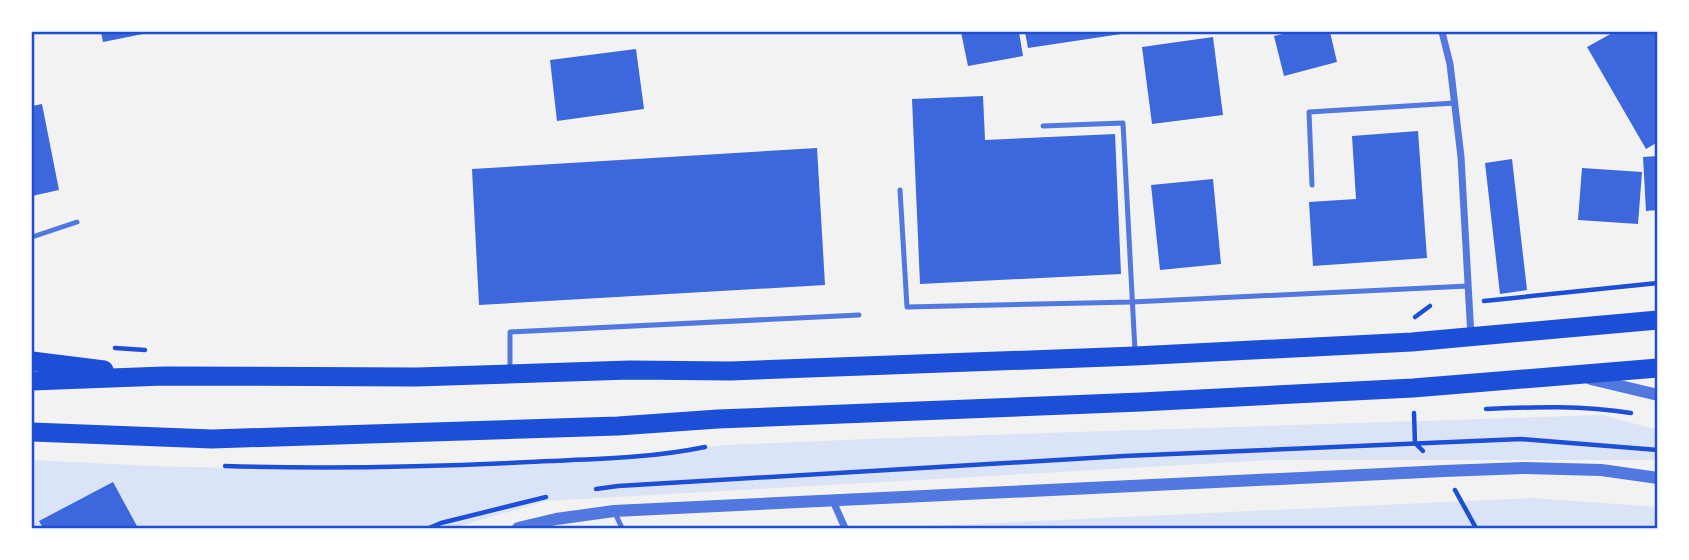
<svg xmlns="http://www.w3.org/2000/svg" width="1689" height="560" font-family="'IBM Plex Serif',serif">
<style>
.green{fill:#dbe4f7}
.building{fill:#3d67dc}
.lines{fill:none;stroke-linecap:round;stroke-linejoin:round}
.path{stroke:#1d4ed8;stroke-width:4.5}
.service{stroke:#5277de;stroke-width:5}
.minor{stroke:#5277de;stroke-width:7}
.tertiary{stroke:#5277de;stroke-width:12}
.trunk{stroke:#1d4ed8;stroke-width:19}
.neatline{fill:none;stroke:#1d4ed8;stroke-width:2.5}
</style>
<rect width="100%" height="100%" fill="#f2f2f2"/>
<g class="green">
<polygon points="1603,415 1658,430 1657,460 1274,460 547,501 452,528 32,528 32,460 152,466 315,470 435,468 543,464 725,445 891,438"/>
<polygon points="1533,498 1658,507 1657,528 886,528"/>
</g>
<g class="building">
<polygon points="101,32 148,32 148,33 103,42"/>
<polygon points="961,32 1019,32 1023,56 968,66"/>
<polygon points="1025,32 1128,32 1128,33 1028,48"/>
<polygon points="1291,32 1330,32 1337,62 1284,76 1274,36"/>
<polygon points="1614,32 1658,32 1658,142 1646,149 1587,47"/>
<polygon points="1213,37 1223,115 1152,124 1142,47"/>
<polygon points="636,49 644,109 557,121 550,60"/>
<polygon points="983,96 985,140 1115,134 1121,274 920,284 912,99"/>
<polygon points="42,104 59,190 32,196 32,106"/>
<polygon points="1418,131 1427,258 1313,266 1309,202 1356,199 1352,136"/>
<polygon points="817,148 825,285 479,305 472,169"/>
<polygon points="1658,156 1658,210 1646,211 1643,157"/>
<polygon points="1512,159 1527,290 1500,294 1485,163"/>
<polygon points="1582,168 1642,172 1638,224 1578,220"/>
<polygon points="1213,179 1221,264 1160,270 1151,185"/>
<polygon points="113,482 138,528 43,528 39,521"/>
</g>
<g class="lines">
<g class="path">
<polyline points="1484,301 1658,283"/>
<polyline points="1415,317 1430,306"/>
<polyline points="115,348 145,350"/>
<path d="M1486,409c48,-2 97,-4 145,4"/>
<polyline points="1414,413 1415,443 1423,451"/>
<path d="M225,466c101,3 203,1 304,-4 59,-3 118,-3 176,-15"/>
<polyline points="596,489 618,486 1124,456 1521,439 1658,450"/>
<polyline points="1455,490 1476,528"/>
<polyline points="429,528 441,523 546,497"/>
</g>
<g class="service">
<polyline points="1043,126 1123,123 1135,351"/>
<polyline points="1312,185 1309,112 1455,103"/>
<polyline points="900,190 907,307 1132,302 1468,286"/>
<polyline points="32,237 77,222"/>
<polyline points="510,371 510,332 859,315"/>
<polyline points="614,511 622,528"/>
</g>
<g class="minor">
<polyline points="1442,32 1450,64 1461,157 1471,337"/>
<polyline points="833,501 845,528"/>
</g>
<g class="tertiary">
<polyline points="1591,379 1658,395"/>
<polyline points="518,528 556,519 614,511 1444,471 1524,468 1601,470 1658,478"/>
</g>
<g class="trunk">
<polyline points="32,361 104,370"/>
<polyline points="32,381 164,376 417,377 630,370 730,371 1135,356 1412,342 1658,320"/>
<polyline points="32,432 212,439 618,426 718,419 1141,402 1413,388 1658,368"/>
</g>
</g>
<rect width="1689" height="560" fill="none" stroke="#ffffff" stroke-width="66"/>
<rect x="33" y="33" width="1623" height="494" class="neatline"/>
</svg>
